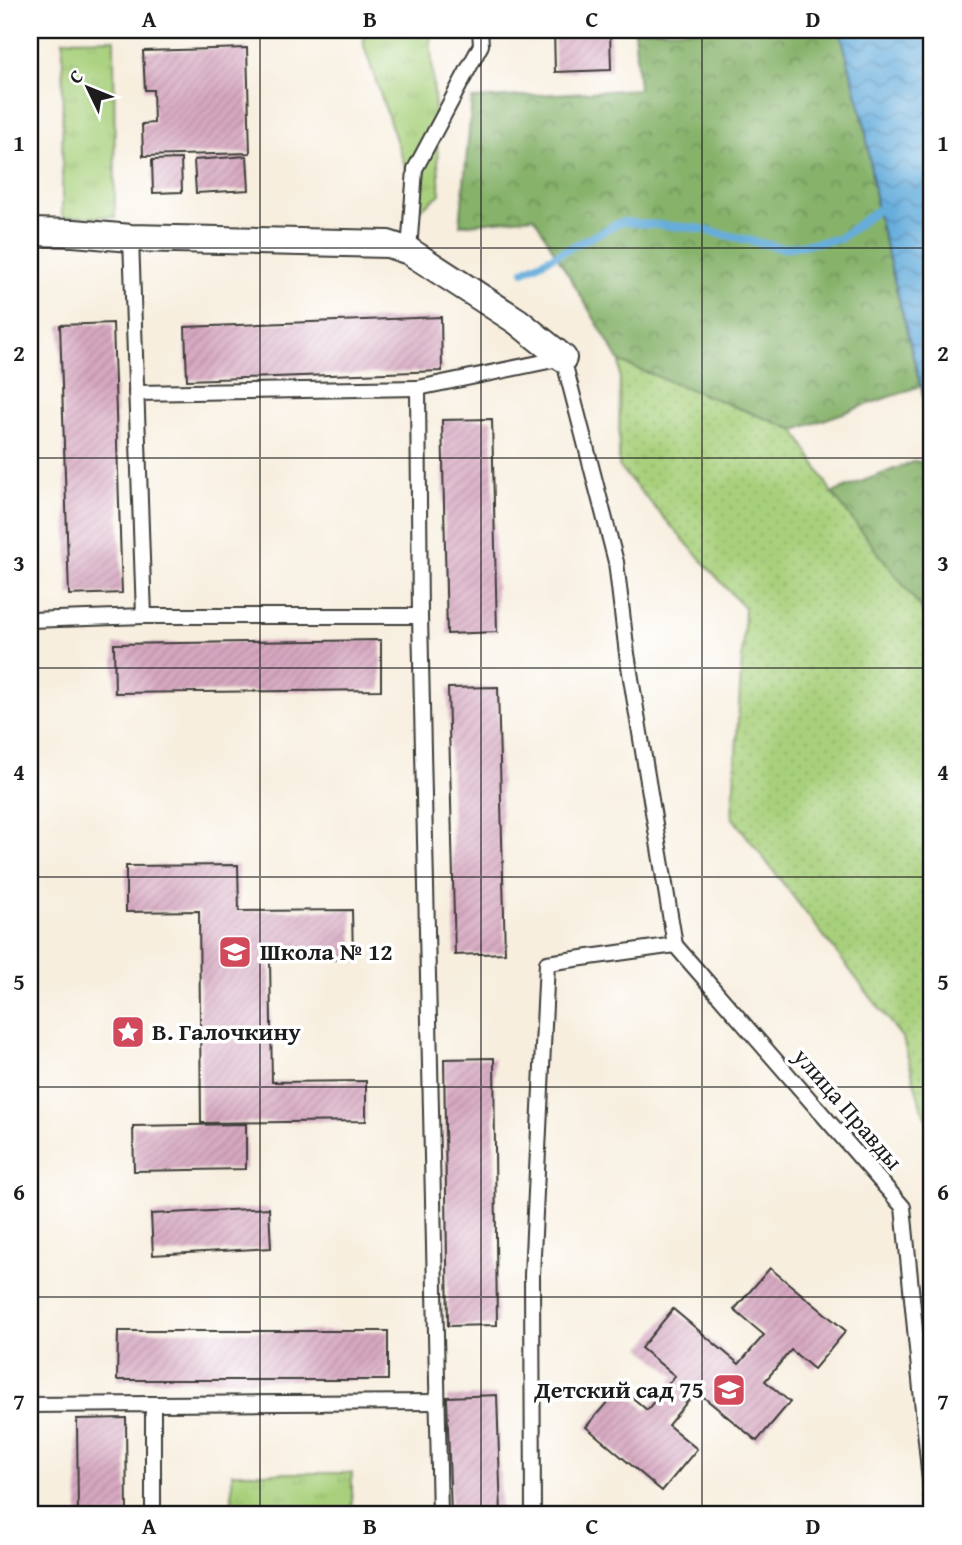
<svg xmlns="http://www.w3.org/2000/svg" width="962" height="1545" font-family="'Gentium Book Plus',serif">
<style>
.grass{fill:url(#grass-dots);stroke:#62764c;stroke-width:2}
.forest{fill:url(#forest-crowns);stroke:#516744;stroke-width:2}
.park{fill:url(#park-tufts);stroke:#62764c;stroke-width:2}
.water{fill:url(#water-waves);stroke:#41647c;stroke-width:2}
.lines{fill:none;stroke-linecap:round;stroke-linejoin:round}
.stream{stroke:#66addc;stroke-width:8}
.building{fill:url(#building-hatch)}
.lane-casing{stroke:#3d3c39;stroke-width:18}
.street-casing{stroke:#3d3c39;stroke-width:30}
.lane{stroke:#fff;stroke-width:14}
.street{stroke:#fff;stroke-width:26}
.grid{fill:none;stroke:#1c1c1c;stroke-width:2;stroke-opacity:0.55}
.labels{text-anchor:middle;stroke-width:7;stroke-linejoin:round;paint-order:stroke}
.poi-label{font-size:24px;font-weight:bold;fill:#1c1c1c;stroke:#fff;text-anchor:start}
.street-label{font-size:24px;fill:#1c1c1c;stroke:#fff}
.neatline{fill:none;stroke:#1c1c1c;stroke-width:2.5}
.grid-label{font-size:23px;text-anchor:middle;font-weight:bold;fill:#1c1c1c}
</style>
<defs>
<pattern id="grass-dots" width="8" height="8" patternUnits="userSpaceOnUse" patternTransform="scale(1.75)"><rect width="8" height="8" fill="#a8d07b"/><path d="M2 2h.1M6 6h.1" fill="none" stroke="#90b26a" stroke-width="1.8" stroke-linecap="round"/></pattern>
<pattern id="forest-crowns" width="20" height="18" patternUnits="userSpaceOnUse" patternTransform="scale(1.75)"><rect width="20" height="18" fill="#86b26b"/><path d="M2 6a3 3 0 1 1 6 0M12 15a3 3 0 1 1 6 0" fill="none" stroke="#6d9057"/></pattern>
<pattern id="park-tufts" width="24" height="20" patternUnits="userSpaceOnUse" patternTransform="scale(1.75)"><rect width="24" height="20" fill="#a8d07b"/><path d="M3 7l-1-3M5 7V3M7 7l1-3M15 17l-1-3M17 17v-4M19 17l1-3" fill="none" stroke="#90b26a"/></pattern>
<pattern id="water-waves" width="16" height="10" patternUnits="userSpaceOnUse" patternTransform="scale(1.75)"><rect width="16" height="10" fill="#66addc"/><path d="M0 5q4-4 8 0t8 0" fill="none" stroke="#538cb2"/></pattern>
<pattern id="building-hatch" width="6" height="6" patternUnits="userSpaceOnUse" patternTransform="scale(1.75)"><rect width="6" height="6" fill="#d6a7c0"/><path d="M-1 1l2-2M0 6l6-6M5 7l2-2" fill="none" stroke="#b78fa4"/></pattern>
</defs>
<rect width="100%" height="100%" fill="#fff"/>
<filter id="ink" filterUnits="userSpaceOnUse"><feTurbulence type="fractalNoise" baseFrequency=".0143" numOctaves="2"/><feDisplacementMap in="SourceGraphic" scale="14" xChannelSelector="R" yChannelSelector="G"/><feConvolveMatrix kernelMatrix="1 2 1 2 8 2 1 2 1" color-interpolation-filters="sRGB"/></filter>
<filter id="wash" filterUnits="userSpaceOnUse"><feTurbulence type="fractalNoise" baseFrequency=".00686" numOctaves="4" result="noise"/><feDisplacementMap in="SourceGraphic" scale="28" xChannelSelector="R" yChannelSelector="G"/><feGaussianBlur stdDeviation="1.57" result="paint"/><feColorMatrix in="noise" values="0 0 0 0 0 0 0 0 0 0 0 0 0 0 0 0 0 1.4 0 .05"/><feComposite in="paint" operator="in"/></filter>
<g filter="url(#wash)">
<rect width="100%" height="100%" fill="#f7eede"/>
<polygon class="grass" points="620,362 795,430 832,493 932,622 932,1131 921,1107 903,1039 732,817 745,609 619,467"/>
<g class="forest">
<polygon points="634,30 840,30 865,127 877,211 920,386 795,430 620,362 534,217 460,225 472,99 639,89"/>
<polygon points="915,461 932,465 932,622 832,493"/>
<polygon points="932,1162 932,1238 924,1176"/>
</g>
<g class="park">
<polygon points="363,30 430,30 440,194 420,210 364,46"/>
<polygon points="114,39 115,217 62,217 63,40"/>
<rect x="232" y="1473" width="120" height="42"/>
</g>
<polygon class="water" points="840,30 932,30 932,431 877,211 865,126"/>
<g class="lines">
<polyline class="stream" points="524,271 621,222 696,228 782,248 839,239 876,211 884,207"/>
</g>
<g id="blocks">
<g class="building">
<polygon points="554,30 610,30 611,70 555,72"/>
<polygon points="247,48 250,153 143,156 142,124 154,123 153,90 145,90 143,51"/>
<polygon points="247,156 249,190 196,193 194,160"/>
<polygon points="181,159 182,192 153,193 152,160"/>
<polygon points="441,317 442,371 187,380 185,327"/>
<polygon points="113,323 122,593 69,595 60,325"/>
<polygon points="492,419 497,632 447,634 442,420"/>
<polygon points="381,640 381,690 115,693 114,644"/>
<polygon points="498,687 505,953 455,955 448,688"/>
<polygon points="238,865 239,911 352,910 353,959 270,960 272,1082 366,1081 366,1121 201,1123 199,911 126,912 126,866"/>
<polygon points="494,1058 497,1325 448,1326 444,1059"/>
<polygon points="246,1124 246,1169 134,1171 133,1126"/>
<polygon points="269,1208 271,1248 153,1255 151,1214"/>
<polygon points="770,1268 846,1331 814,1369 791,1350 765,1381 790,1402 757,1441 696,1391 668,1425 697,1449 662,1491 586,1427 620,1387 647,1410 675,1376 641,1348 673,1309 739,1364 764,1335 734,1310"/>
<polygon points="118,1331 388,1331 388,1380 117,1380"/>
<polygon points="497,1395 501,1515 451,1515 447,1397"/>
<polygon points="126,1418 127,1515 78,1515 77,1419"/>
</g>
</g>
</g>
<g filter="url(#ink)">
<use href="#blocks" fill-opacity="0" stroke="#3d3c39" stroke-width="2"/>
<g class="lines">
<defs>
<g id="lane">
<polyline points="409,251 415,169 481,45 480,30"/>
<polyline points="136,393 418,388"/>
<polyline points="144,616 420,616 440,1515"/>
<polyline points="420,616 418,388 563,358 616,562 627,654 675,945 547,963 532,1275 533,1515"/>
<polyline points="30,620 144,616 131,238"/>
<polyline points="675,945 903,1207 932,1501"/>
<polyline points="153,1404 437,1402"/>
<polyline points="30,1405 153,1404 153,1515"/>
</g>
<polyline id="street" points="30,232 74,233 131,238 388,244 409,251 517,321 563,358"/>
</defs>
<use href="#lane" class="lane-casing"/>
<use href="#street" class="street-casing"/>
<use href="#lane" class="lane"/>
<use href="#street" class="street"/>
</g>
</g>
<path class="grid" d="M260,30v1485M481,30v1485M702,30v1485M30,248h902M30,458h902M30,668h902M30,877h902M30,1087h902M30,1297h902"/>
<defs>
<symbol id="school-square" viewBox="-11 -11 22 22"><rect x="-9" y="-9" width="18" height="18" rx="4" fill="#d1495b" stroke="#fff"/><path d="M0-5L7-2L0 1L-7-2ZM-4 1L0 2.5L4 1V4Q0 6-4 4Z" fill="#fff"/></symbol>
<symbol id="sight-square" viewBox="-11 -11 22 22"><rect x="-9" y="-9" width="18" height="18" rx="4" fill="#d1495b" stroke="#fff"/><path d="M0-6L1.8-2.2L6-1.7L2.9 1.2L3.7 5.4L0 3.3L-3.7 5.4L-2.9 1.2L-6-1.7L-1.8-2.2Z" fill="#fff"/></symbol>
</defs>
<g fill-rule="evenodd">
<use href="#school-square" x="216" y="933" width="38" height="38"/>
<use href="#sight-square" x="109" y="1013" width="38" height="38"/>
<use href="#school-square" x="710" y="1371" width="38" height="38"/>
</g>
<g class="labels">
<g class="poi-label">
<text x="260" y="960">Школа № 12</text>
<text x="152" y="1040">В. Галочкину</text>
<text x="704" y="1398" text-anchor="end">Детский сад 75</text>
</g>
<g class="street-label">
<text transform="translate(848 1109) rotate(49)" y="8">улица Правды</text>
</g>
</g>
<rect width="962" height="1545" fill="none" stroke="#fff" stroke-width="77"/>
<g transform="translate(88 88) rotate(313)" stroke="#ffffff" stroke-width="5" paint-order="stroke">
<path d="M0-5L12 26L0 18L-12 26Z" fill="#1c1c1c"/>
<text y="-10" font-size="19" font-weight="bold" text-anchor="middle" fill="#1c1c1c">С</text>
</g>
<rect x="38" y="38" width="885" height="1468" class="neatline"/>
<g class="grid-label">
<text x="149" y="27">A</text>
<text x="370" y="27">B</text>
<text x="592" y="27">C</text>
<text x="813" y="27">D</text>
<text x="19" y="151">1</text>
<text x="943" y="151">1</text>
<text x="19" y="361">2</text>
<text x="943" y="361">2</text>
<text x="19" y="571">3</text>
<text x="943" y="571">3</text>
<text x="19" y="780">4</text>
<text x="943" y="780">4</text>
<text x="19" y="990">5</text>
<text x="943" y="990">5</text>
<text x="19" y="1200">6</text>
<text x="943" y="1200">6</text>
<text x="19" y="1410">7</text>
<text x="943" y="1410">7</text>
<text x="149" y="1534">A</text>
<text x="370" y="1534">B</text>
<text x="592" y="1534">C</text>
<text x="813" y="1534">D</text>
</g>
</svg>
